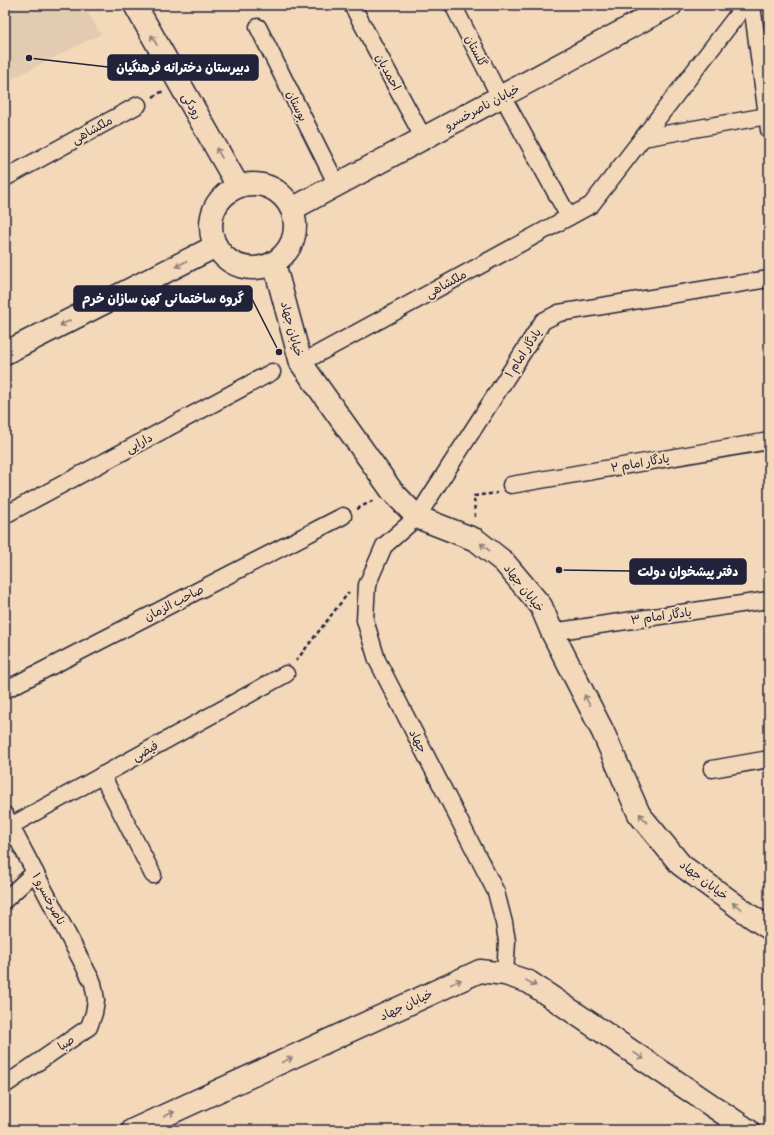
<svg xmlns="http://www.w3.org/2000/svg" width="774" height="1135" font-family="Dekko,'Playpen Sans Arabic',sans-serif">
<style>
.built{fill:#e3cbb1}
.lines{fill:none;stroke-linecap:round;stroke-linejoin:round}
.street-casing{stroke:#22223b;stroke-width:19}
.secondary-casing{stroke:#22223b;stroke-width:25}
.path{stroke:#22223b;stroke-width:2.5;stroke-dasharray:4 3;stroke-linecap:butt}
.street{stroke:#f3d9ba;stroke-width:16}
.secondary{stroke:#f3d9ba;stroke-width:22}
.oneway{stroke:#8a7e7a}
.labels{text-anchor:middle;stroke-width:4;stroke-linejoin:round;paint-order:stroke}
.street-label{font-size:12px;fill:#22223b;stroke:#f3d9ba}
.leader{fill:none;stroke:#22223b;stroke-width:1.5}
.callout-dot{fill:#22223b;stroke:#f3d9ba;stroke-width:1.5}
.callout{fill:#22223b;stroke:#22223b;stroke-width:1.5}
.callout-label{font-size:13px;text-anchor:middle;font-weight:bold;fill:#fff}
</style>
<rect width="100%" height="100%" fill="#f3d9ba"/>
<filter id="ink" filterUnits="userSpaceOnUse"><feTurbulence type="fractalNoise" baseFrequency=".025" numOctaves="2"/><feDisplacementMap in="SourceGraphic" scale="8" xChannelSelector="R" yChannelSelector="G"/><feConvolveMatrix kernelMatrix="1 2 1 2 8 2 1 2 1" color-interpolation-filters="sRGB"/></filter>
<g filter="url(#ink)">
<polygon class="built" points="16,5 83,5 101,34 5,82 5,11"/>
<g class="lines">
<defs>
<g id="street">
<polyline points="352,5 424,139"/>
<polyline points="453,5 500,97"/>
<polyline points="752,5 769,130"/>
<polyline points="258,27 337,185"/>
<polyline points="509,108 569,217"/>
<polyline points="643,138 767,116"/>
<polyline points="5,178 138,105"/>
<polyline points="301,363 591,205 745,5"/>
<polyline points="511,485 769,441"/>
<polyline points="5,515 272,372"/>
<polyline points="552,632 769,600"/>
<polyline points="5,690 343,516"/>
<polyline points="712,769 769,759"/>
<polyline points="102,775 153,875"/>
<polyline points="5,815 93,983 96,1000 94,1013 89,1027 5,1085"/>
<polyline points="5,829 286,674"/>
<polyline points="5,900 35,872"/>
<polyline points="505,974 507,941 504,923 496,892 377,660 365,620 366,601 367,585 384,546 417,517 543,321 559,313 769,279"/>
</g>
<g id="secondary">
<polyline points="135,5 238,186"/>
<circle cx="253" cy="226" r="42"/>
<polyline points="292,209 671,5"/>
<polyline points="274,263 301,363 392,491 417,517 476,540 504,562 541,606 552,632 603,732 639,814 681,865 752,917 769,928"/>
<polyline points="5,353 216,246"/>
<polyline points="133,1130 480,971 505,974 529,982 748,1130"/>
</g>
</defs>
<use href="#street" class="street-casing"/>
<use href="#secondary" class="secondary-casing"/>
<g class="path">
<polyline points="153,97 163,91"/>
<polyline points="357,509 374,500"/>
<polyline points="475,517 474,496 497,493"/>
<polyline points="296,661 349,592"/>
</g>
<use href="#street" class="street"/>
<use href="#secondary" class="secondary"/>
</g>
<defs><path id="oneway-shaft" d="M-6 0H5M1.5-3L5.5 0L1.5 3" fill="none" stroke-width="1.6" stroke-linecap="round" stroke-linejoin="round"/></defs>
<g class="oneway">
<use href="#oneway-shaft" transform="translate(154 40) rotate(-120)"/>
<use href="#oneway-shaft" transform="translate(219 153) rotate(-120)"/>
<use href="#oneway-shaft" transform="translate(181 264) rotate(153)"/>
<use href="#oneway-shaft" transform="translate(65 323) rotate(153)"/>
<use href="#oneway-shaft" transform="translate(485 547) rotate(-141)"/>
<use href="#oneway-shaft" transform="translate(587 700) rotate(-117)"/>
<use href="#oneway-shaft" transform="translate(643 818) rotate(-128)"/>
<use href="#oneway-shaft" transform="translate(737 906) rotate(-144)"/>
<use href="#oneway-shaft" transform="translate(456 982) rotate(-25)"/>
<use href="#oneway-shaft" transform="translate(531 983) rotate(29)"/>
<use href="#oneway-shaft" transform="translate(639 1056) rotate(34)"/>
<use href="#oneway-shaft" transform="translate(287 1060) rotate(-25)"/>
<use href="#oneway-shaft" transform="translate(169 1114) rotate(-24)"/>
</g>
</g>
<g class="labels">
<g class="street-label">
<text transform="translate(476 51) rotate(63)" y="4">گلستان</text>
<text transform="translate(388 72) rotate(62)" y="4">احمدیان</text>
<text transform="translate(192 106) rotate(60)" y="4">رودکی</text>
<text transform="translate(297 106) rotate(64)" y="4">بوستان</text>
<text transform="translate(482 107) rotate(-28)" y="4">خیابان ناصرخسرو</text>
<text transform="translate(92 130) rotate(-29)" y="4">ملکشاهی</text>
<text transform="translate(446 284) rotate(-29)" y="4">ملکشاهی</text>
<text transform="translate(292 329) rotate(75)" y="4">خیابان جهاد</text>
<text transform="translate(523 353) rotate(-57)" y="4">یادگار امام ۱</text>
<text transform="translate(139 443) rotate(-28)" y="4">دارایی</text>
<text transform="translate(640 463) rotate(-10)" y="4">یادگار امام ۲</text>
<text transform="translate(524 588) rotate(52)" y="4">خیابان جهاد</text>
<text transform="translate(174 603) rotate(-27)" y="4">صاحب الزمان</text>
<text transform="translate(661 616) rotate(-8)" y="4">یادگار امام ۳</text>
<text transform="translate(418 741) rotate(63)" y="4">جهاد</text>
<text transform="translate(145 751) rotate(-29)" y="4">فیضی</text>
<text transform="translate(704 880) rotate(37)" y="4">خیابان جهاد</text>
<text transform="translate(49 899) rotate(62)" y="4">ناصرخسرو ۱</text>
<text transform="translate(406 1005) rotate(-25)" y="4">خیابان جهاد</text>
<text transform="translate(66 1043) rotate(-34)" y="4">صبا</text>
</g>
</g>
<path class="leader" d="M29 58L108 67M279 352L252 299M559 570L630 571"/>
<g class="callout-dot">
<circle cx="29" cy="58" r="4"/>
<circle cx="279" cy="352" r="4"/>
<circle cx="559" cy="570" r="4"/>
</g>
<g class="callout">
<rect x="108" y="55" width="150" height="25" rx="4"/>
<rect x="74" y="286" width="178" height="25" rx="4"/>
<rect x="630" y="559" width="116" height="25" rx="4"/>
</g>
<g class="callout-label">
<text x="183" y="72">دبیرستان دخترانه فرهنگیان</text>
<text x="163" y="303">گروه ساختمانی کهن سازان خرم</text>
<text x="688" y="576">دفتر پیشخوان دولت</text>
</g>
<rect width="774" height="1135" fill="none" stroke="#f3d9ba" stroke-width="20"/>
<rect x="10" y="10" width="754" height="1115" fill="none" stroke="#22223b" stroke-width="1.5" filter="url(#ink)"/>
</svg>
